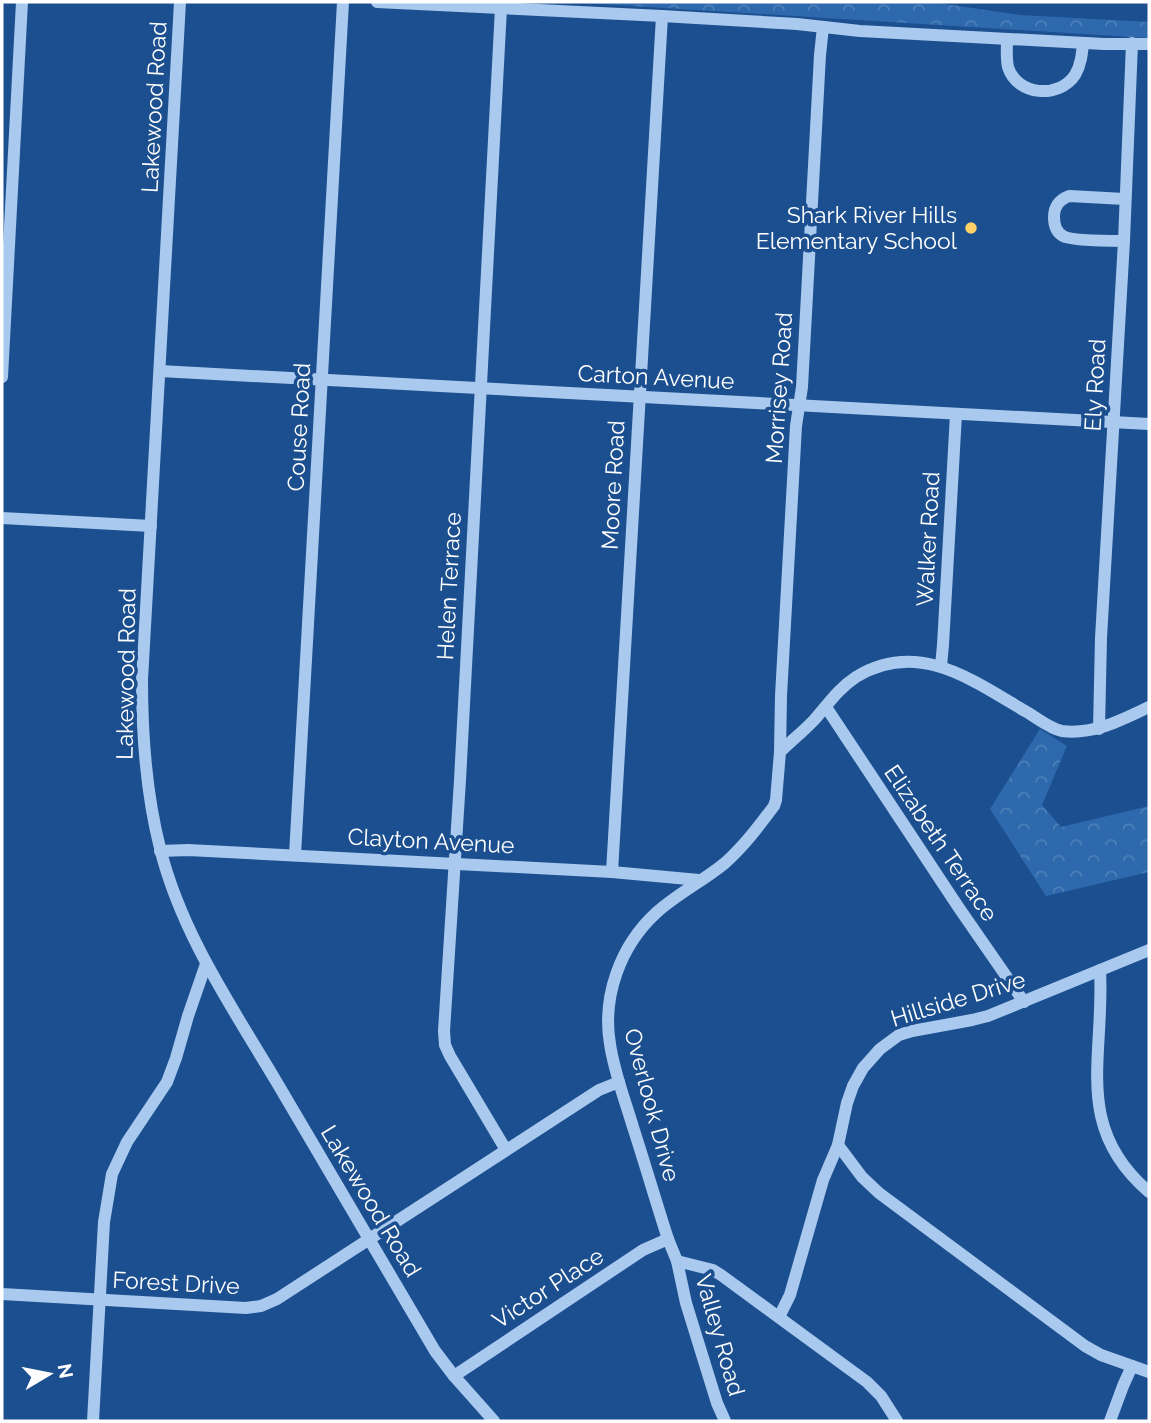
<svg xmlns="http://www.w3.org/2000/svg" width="1151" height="1423" font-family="Raleway,sans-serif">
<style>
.forest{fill:url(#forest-crowns)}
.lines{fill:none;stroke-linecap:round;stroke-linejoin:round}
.minor{stroke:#a9c9ee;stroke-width:12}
.poi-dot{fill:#ffd166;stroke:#1b4f8f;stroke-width:2.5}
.labels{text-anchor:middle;stroke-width:7;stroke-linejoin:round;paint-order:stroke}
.street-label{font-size:23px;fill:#fff;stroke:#1b4f8f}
.poi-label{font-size:23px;fill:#fff;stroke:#1b4f8f;text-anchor:end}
</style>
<defs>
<pattern id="forest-crowns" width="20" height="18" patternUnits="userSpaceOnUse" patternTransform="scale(1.75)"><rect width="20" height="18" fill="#2e69ad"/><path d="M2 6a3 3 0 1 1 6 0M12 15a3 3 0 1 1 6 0" fill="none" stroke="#4d80b9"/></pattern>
</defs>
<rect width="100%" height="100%" fill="#1b4f8f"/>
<g class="forest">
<polygon points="568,2 932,2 1020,15 1149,22 1149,38"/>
<polygon points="1040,729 1067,746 1042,805 1061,827 1149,806 1149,872 1046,896 990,809"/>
</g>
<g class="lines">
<g class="minor">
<path d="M180,2l-38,678c0,57 4,113 18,168 21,85 72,159 116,233 53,89 106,179 159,270l19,25 40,45"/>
<polyline points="377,2 662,16 797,24 860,31 1104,44 1149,44"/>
<polyline points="501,8 460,780 444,1031 445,1045 450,1056 506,1150"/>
<path d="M1007,39c0,9 -1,19 1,28 9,29 51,32 67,8 6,-10 7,-21 8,-32"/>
<path d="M1124,241c-12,0 -53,0 -61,-5 -7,-4 -9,-12 -9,-19 0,-11 5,-17 15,-21l56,3"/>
<polyline points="160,371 1149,424"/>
<polyline points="2,377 22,2"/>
<polyline points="2,518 151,526"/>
<polyline points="941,666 943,645 956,414"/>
<polyline points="826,707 959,908 1024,1002"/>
<polyline points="1099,729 1101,638 1124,241 1132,43"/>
<polyline points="780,752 781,696 796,426 802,387 820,55 823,27"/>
<polyline points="160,851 188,850 612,872 699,880"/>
<polyline points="295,855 343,2"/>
<polyline points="612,872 662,16"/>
<path d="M1100,970c5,87 -28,156 49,222"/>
<polyline points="838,1145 862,1177 879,1193 1085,1346 1101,1355 1149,1372"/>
<polyline points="677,1261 686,1303 717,1403 725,1421"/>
<polyline points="2,1294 246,1308 261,1306 277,1299 599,1090 619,1082"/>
<polyline points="779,1317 790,1295 823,1180 838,1145 847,1103 853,1086 863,1068 880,1049 899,1035 912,1031 972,1020 988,1016 1149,950"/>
<polyline points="454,1376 643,1250 668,1239"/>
<polyline points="93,1421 104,1222 112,1174 127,1142 167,1082 176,1058 188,1016 206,964"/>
<path d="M897,1421l-16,-25 -14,-14 -146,-107 -8,-5 -36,-9 -9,-22c-12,-37 -23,-75 -35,-112 -8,-27 -19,-55 -23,-83 -8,-47 10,-98 46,-131 21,-19 47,-32 69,-50 19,-17 34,-37 49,-57l2,-6 4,-48c11,-11 24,-21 35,-33 13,-15 24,-31 41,-42 62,-38 116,3 169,34 11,6 25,18 37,20 32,4 59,-11 87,-24"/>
<polyline points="1110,1421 1123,1386 1132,1366"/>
</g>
</g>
<circle class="poi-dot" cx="971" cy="228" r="7"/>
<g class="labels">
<g class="street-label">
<text transform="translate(154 107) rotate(-87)" y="8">Lakewood Road</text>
<text transform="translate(656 377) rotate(3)" y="8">Carton Avenue</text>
<text transform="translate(1095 385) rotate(-87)" y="8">Ely Road</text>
<text transform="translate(779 388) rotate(-86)" y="8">Morrisey Road</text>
<text transform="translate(299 427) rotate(-87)" y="8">Couse Road</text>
<text transform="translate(613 485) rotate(-87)" y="8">Moore Road</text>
<text transform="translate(928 539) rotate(-87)" y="8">Walker Road</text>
<text transform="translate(449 586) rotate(-87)" y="8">Helen Terrace</text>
<text transform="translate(126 674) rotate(-89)" y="8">Lakewood Road</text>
<text transform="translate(431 841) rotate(3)" y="8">Clayton Avenue</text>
<text transform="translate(941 843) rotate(56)" y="8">Elizabeth Terrace</text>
<text transform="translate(958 999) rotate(-17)" y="8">Hillside Drive</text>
<text transform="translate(652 1105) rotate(75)" y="8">Overlook Drive</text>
<text transform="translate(371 1201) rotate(59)" y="8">Lakewood Road</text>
<text transform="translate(176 1283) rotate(3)" y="8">Forest Drive</text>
<text transform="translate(548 1288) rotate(-33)" y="8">Victor Place</text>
<text transform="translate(720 1335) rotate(74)" y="8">Valley Road</text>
</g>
<g class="poi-label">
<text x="957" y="223">Shark River Hills<tspan x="957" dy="26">Elementary School</tspan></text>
</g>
</g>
<rect width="1151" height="1423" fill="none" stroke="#ffffff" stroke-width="7"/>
<g transform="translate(49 1374) rotate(80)" stroke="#1b4f8f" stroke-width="5" paint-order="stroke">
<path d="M0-5L12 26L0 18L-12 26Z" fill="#ffffff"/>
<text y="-10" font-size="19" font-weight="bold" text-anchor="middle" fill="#ffffff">N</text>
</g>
</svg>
